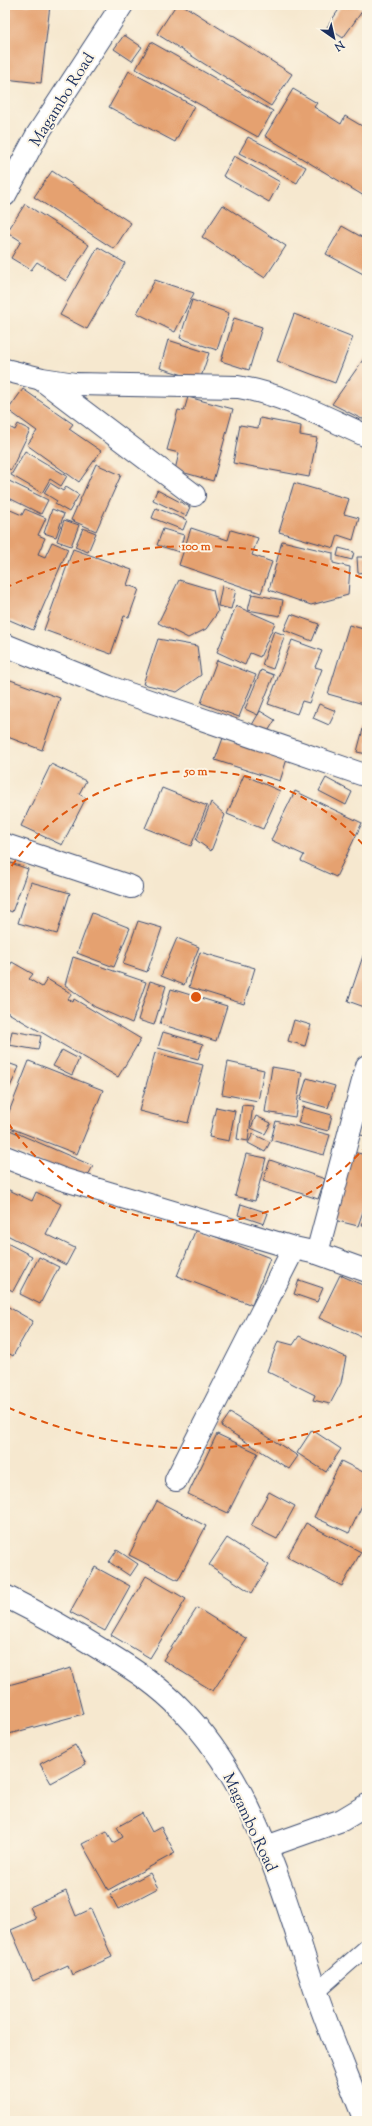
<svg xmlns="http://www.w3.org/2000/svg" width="372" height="2126" font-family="'Sorts Mill Goudy',serif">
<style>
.building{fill:#e5a16f}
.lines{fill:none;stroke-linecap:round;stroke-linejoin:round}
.service-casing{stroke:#3c4b6f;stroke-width:18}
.minor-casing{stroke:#3c4b6f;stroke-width:24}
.service{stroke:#fff;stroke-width:16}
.minor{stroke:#fff;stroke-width:22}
.ring{fill:none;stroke:#de5710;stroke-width:2;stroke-dasharray:7 5}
.labels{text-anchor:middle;stroke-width:4;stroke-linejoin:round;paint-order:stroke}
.street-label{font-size:16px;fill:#1b2f5e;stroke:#fcf5e5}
.centre{fill:#de5710;stroke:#fcf5e5;stroke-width:2}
.ring-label{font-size:12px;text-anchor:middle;font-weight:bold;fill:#de5710;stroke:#fcf5e5;stroke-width:4;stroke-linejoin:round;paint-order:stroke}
</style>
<rect width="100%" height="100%" fill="#fcf5e5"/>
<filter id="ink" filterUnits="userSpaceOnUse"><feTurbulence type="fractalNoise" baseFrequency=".025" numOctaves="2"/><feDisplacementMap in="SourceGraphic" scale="8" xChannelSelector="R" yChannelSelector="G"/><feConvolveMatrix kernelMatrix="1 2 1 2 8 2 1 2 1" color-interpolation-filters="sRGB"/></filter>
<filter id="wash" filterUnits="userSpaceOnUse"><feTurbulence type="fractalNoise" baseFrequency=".012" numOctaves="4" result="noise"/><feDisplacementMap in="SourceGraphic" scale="16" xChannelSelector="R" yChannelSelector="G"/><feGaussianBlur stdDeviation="0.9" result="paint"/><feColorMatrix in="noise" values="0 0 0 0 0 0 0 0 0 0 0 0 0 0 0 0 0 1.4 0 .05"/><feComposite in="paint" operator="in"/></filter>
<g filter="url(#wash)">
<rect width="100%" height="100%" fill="#f6e8cf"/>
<g id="blocks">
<g class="building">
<polygon points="5,5 50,5 41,83 5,79"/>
<polygon points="176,5 183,5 292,74 271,106 157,34"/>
<polygon points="342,5 356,5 363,10 343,38 327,27"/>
<polygon points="124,35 142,47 132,61 114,49"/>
<polygon points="151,42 273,111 258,137 136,69"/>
<polygon points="129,71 194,106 175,142 109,107"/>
<polygon points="293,89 317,103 314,107 341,124 345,116 367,129 367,191 364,196 265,136"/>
<polygon points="248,137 306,167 297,183 239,153"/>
<polygon points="234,156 280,182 269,202 223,176"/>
<polygon points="52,171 131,223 114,249 34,197"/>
<polygon points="25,204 89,245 66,281 37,262 31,270 11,258 21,241 7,232"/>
<polygon points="223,205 286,246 265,278 202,237"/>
<polygon points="342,226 367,240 367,276 326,254"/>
<polygon points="98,247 125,263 87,329 60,315"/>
<polygon points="155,280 194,293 175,332 137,313"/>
<polygon points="192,300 229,313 217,350 180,338"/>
<polygon points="294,314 353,337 335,383 277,361"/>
<polygon points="234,318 262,327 249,370 221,361"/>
<polygon points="168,340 209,353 200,380 160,368"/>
<polygon points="367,354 367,418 362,419 332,404"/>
<polygon points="23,389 73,424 69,429 101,451 79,482 27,445 37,431 8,410"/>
<polygon points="188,397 233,409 213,481 175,470 179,453 167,450 178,410 184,411"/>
<polygon points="260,418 301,426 300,435 317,438 309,477 233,463 240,425 258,428"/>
<polygon points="18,424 30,430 11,470 5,467 5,425 15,430"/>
<polygon points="25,451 67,476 61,486 50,479 42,493 11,475"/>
<polygon points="96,464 121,475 96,531 71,520"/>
<polygon points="5,479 48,500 41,514 5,496"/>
<polygon points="50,483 63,491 66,487 79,495 69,512 55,504 57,501 44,493"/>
<polygon points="294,483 349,499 344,514 359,518 353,540 338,535 334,548 279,532"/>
<polygon points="157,490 190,507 186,516 153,500"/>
<polygon points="156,508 187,520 183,530 152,518"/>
<polygon points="8,509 22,515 25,509 46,518 38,535 45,538 38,554 45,557 52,542 68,549 33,630 5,618 5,515"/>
<polygon points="52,509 64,514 56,537 44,533"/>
<polygon points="64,520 79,525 71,546 57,541"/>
<polygon points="83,528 96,533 88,552 75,547"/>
<polygon points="191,528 228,540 231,530 258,538 252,555 272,562 261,593 179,565"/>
<polygon points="163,529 184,535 179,552 157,545"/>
<polygon points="282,541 333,553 333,563 350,567 348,595 311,605 269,590"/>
<polygon points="339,548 354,552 352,560 337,556"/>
<polygon points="73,549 132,570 127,585 139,589 129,617 124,616 111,654 44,630"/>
<polygon points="357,557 367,557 367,572 358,573"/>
<polygon points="179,580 213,590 218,612 206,629 188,638 158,623"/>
<polygon points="222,586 236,590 231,609 218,606"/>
<polygon points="252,594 283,600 280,616 248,610"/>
<polygon points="236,606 275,623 260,657 250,653 245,665 217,652"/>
<polygon points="291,614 319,624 312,641 284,630"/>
<polygon points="349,625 367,630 367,705 328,694"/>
<polygon points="274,631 285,635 273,669 262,665"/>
<polygon points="158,639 197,646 201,675 177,692 143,684"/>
<polygon points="292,640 322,651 315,667 322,669 309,703 302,701 297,714 268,704"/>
<polygon points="217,660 256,675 239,717 201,703"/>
<polygon points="261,670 274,675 258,715 245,709"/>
<polygon points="5,678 60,698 42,750 5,736"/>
<polygon points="319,704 336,711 329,725 313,718"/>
<polygon points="260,711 275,720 267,733 252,725"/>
<polygon points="364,725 367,725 367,754 357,752"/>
<polygon points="223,738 287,759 280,781 215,760"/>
<polygon points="51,764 86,781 79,794 86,798 62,845 21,826"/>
<polygon points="244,775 280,791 263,829 227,814"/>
<polygon points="326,778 352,792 346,805 319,791"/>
<polygon points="162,788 207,806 191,846 145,828"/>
<polygon points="295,791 362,823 336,877 301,861 304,855 271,840"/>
<polygon points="211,802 225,815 211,851 196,840"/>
<polygon points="5,861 28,869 12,912 5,909"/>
<polygon points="31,882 70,893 57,934 18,923"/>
<polygon points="92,913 130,928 114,967 77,953"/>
<polygon points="138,921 162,928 147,972 123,964"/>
<polygon points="177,938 199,947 184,985 161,976"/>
<polygon points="365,950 367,951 367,1008 348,1001"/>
<polygon points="200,952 255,968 244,1004 189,987"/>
<polygon points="73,957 146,982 132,1023 95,1007 65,985"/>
<polygon points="12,962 33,974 29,979 42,987 47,979 72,994 68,999 73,1002 74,999 141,1039 118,1077 5,1011 5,968 8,969"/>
<polygon points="150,981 166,986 154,1025 138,1020"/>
<polygon points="171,989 227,1006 216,1041 160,1024"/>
<polygon points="294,1020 311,1025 305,1046 288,1041"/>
<polygon points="12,1031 41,1036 38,1050 9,1045"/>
<polygon points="163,1032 203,1044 198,1059 158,1048"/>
<polygon points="62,1050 79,1059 72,1075 53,1066"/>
<polygon points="155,1053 203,1065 188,1123 139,1111"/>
<polygon points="29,1061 103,1090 77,1154 5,1126 5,1122"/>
<polygon points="5,1062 19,1067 10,1087 5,1085"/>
<polygon points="228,1062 264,1070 258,1101 222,1094"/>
<polygon points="272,1067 302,1072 295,1117 265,1112"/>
<polygon points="307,1078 335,1086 328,1108 300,1100"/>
<polygon points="242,1105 253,1106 248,1141 237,1139"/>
<polygon points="367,1106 367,1136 360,1135"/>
<polygon points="216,1107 235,1111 229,1141 209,1137"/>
<polygon points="303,1107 332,1115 328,1131 298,1123"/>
<polygon points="256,1116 271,1123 265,1134 251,1128"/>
<polygon points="276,1121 330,1135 324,1155 271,1140"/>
<polygon points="5,1128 93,1166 85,1181 5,1148"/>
<polygon points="253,1134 270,1142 265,1152 248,1143"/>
<polygon points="352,1152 367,1155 367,1200 358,1226 334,1220"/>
<polygon points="246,1154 266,1158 255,1201 235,1196"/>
<polygon points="270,1160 325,1179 318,1199 263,1181"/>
<polygon points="7,1189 32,1201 36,1192 61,1204 46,1234 75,1248 66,1265 5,1234 5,1194"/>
<polygon points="241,1204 268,1213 264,1224 238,1215"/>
<polygon points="367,1213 367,1225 362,1225"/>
<polygon points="196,1229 270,1258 252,1305 177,1276"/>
<polygon points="5,1242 32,1256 13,1291 5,1287"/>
<polygon points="39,1257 59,1267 40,1304 20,1294"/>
<polygon points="340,1275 367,1287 367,1339 319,1318"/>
<polygon points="299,1280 323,1288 317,1302 294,1294"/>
<polygon points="5,1305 33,1321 13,1356 5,1351"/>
<polygon points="299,1336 346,1357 341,1383 330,1404 313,1400 315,1395 267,1371 278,1341 293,1345"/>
<polygon points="230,1413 298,1456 289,1469 221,1426"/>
<polygon points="312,1430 341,1449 326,1472 297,1453"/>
<polygon points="217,1434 258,1453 228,1513 188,1494"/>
<polygon points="341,1461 367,1474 367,1495 349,1533 314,1517"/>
<polygon points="269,1492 295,1506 277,1539 251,1526"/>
<polygon points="157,1501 206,1526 178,1580 129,1555"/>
<polygon points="306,1523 361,1552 342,1586 287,1557"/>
<polygon points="227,1538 269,1565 252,1593 209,1565"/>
<polygon points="117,1550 138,1564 130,1576 109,1562"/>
<polygon points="95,1567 130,1586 105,1631 70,1612"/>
<polygon points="146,1576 186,1599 150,1658 111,1635"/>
<polygon points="197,1608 247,1639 213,1691 163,1660"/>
<polygon points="71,1668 83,1714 5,1735 5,1686"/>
<polygon points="75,1745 86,1764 51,1783 40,1764"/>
<polygon points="142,1813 152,1832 161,1827 175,1853 108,1890 82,1844 107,1831 113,1843 123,1837 117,1827"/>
<polygon points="150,1873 158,1888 118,1909 110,1894"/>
<polygon points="66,1891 76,1916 91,1909 112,1957 72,1975 68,1965 33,1981 11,1930 36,1919 30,1907"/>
</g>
</g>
</g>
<g filter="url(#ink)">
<use href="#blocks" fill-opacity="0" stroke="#3c4b6f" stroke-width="1"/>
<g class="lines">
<defs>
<polyline id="service" points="316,1992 367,1947"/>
<g id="minor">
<polyline points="5,195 37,135 122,5"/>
<path d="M5,370l37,9 33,5 163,3c45,7 88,31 129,49"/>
<polyline points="42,380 194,495"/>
<polyline points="5,645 109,687 367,776"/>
<polyline points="5,845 131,887"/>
<polyline points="5,1157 62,1179 294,1248 317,1253 367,1271"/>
<polyline points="317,1253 367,1066"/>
<polyline points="176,1480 294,1248"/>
<path d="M5,1596c36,18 70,37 105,59 26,16 50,32 71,54 74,75 102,184 134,281 15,44 33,87 50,131"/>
<polyline points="266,1847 342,1820 367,1805"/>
</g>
</defs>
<use href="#service" class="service-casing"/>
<use href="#minor" class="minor-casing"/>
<use href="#service" class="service"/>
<use href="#minor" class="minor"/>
</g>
</g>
<g class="ring">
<path d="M367 1145A226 226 0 0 1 5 1118M5 876A226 226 0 0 1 367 849"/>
<path d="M365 1415A451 451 0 0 1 5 1406M5 588A451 451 0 0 1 365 579"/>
</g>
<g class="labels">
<g class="street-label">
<text transform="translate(61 99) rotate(-58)" y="6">Magambo Road</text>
<text transform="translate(251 1822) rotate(65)" y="6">Magambo Road</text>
</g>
</g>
<circle cx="196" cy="997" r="6" class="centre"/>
<g class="ring-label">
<text x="196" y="550">100 m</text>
<text x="196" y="775">50 m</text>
</g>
<rect width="372" height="2126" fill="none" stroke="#fcf5e5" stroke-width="20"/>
<g transform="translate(334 38) rotate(146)" stroke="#fcf5e5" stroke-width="3" paint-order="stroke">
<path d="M0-3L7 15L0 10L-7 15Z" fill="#1b2f5e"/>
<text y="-6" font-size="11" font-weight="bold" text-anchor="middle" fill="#1b2f5e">N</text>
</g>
</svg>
